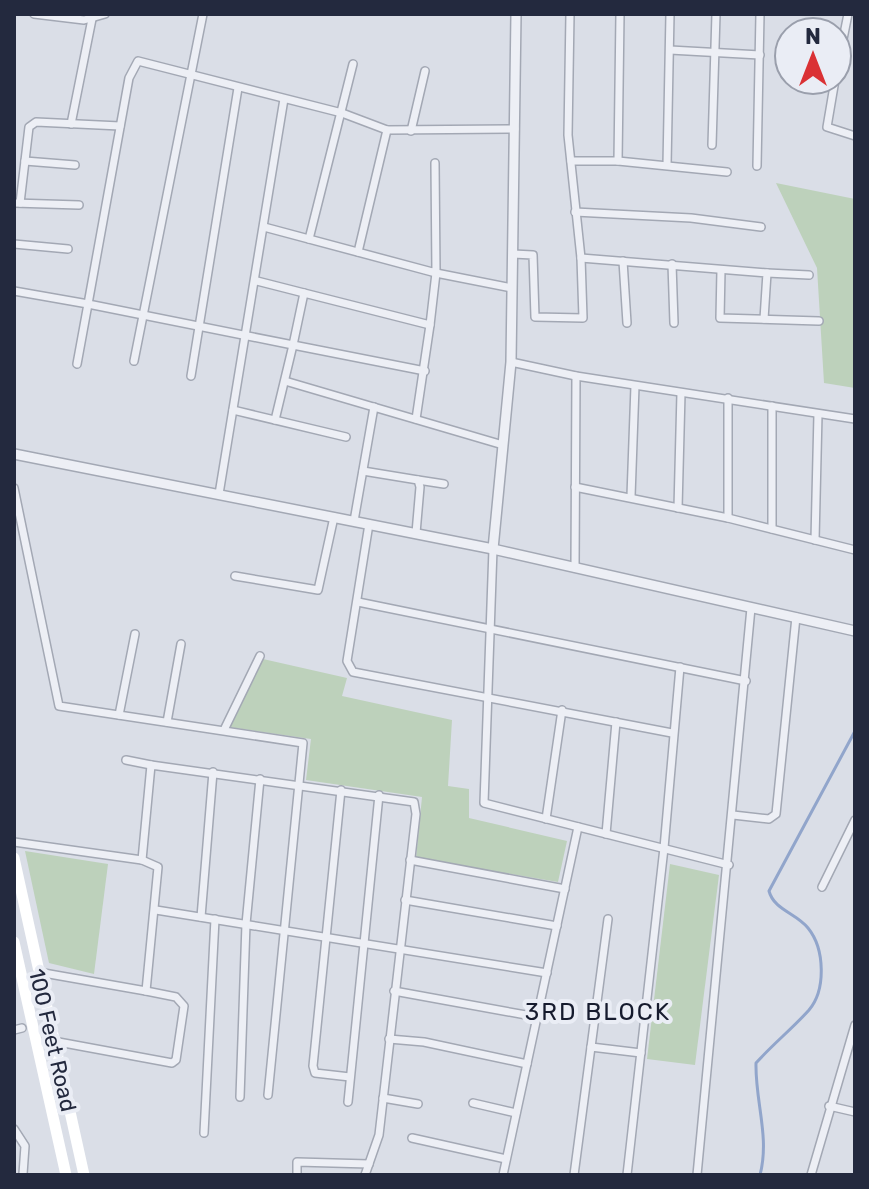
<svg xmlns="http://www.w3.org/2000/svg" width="869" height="1189" font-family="Rubik,sans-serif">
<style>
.green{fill:#bdd1bb}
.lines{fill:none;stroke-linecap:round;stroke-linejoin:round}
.stream{stroke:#91a5cb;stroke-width:3}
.minor-casing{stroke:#a3a8b4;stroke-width:10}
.tertiary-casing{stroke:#a3a8b4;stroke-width:12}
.minor{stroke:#edeff5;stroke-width:7}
.tertiary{stroke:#edeff5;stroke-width:9}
.secondary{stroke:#fff;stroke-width:11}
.labels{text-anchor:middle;stroke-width:8;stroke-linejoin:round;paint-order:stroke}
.street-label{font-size:22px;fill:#23293e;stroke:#eaedf5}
.neighbourhood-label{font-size:24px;letter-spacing:2px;fill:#161b2e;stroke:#eaedf5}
</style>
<rect width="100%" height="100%" fill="#dadee7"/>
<g class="green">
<polygon points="776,183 855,199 855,388 824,383 817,268"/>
<polygon points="263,659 347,678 342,696 452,720 448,786 469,789 469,818 567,841 558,882 416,858 422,797 306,780 311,739 229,727"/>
<polygon points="25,851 108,864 94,974 49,963"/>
<polygon points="670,864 719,875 695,1065 647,1059"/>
</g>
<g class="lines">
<path class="stream" d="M760,1175c10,-38 -5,-74 -4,-112 17,-19 37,-35 53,-53 17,-20 16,-61 -1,-82 -12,-15 -34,-18 -39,-37l86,-160"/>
<defs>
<g id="minor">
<polyline points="34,14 84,20 105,14"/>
<polyline points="670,50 760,55"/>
<polyline points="837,69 848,14"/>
<polyline points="835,80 827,127 855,136"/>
<polyline points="71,124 92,19"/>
<polyline points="411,131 425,71"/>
<polyline points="712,145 716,14"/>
<polyline points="25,161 75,165"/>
<polyline points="571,161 618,161 727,172"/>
<polyline points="618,161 620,14"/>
<polyline points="667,165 670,14"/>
<polyline points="757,166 760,14"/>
<polyline points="14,203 79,205"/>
<polyline points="20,203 29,127 36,122 120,126"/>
<polyline points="575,212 691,218 761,227"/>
<polyline points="264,227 436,273 435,163"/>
<polyline points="309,239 353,64"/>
<polyline points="14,244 68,249"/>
<polyline points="358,252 387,130"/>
<polyline points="513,254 533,255 535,317 583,318 581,258 568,135 570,14"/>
<polyline points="581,258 767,273 764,319"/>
<polyline points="623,261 627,323"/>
<polyline points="672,264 674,323"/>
<polyline points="721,270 720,318 819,321"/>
<polyline points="767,273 809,275"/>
<polyline points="257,281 304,293"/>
<polyline points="512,288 436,273 430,325 304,293 293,345 88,304 129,78 138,61 342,113 387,130 515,129"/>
<polyline points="14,291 88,304 77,364"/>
<polyline points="134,361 203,14"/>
<polyline points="511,362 576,376 855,419"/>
<polyline points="191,376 238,88"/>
<polyline points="285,381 503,445"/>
<polyline points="728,398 728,518"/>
<polyline points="772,406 772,529"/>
<polyline points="233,410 346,437"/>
<polyline points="416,419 430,325"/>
<polyline points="275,420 293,345 425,371"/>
<polyline points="363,471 418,480 420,487 416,533"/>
<polyline points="418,480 444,484"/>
<polyline points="575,487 728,518 855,550"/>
<polyline points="14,488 59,706 303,743 268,1095"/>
<polyline points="219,494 284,99"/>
<polyline points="631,496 635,386"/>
<polyline points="678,508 681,393"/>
<polyline points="354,521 374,407"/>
<polyline points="369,524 347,661 353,672 672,733"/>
<polyline points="815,540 818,414"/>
<polyline points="493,549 484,803 729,865"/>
<polyline points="575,568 576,376"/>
<polyline points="235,576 318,590 334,517"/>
<polyline points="358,602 746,681"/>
<polyline points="119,715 135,634"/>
<polyline points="167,722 181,644"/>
<polyline points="224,730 260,656"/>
<polyline points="126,760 151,765"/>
<polyline points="341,790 313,1066 315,1073 350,1077"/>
<polyline points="733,815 769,819 776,814 796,617"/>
<polyline points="546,819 562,710"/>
<polyline points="606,834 616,722"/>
<polyline points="14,842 142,860 158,867 146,991 38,972"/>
<polyline points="142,860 151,765 414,802 416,814 379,1135 365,1175"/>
<polyline points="410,860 565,889"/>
<polyline points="822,887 855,820"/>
<polyline points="405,900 557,926"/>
<polyline points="156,910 547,973"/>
<polyline points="201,917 213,772"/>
<polyline points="394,991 537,1017"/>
<polyline points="14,1030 22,1028"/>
<polyline points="389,1039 424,1042 527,1064"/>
<polyline points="53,1041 172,1063 176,1060 184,1006 176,997 146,991"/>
<polyline points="591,1047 641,1053"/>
<polyline points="240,1097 246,924 260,779"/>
<polyline points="383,1098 418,1104"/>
<polyline points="348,1102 379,795"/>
<polyline points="473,1103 516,1113"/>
<polyline points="829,1106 855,1112"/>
<polyline points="14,1129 25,1146 23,1174"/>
<polyline points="204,1133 215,919"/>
<polyline points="412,1138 506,1159"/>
<polyline points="297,1175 297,1162 369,1164"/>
<polyline points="503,1175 578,827"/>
<polyline points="574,1175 608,919"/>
<polyline points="627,1175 664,848 680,667"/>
<polyline points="697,1175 751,608"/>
<polyline points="811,1175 855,1025"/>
</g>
<g id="tertiary">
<polyline points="516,14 511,362 493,549 855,631"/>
<polyline points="14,454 493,549"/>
</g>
</defs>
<use href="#minor" class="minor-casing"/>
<use href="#tertiary" class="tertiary-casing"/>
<use href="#minor" class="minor"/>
<use href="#tertiary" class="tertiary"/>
<g class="secondary">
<polyline points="14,858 84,1175"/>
<polyline points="14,942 66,1175"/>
</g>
</g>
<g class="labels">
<g class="street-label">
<text transform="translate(53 1040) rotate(77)" y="8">100 Feet Road</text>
</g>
<g class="neighbourhood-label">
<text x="598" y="1020">3RD BLOCK</text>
</g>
</g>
<rect width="869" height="1189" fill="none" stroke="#23293e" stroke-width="32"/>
<g transform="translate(813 56)"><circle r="38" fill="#eaedf5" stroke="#9a9fac" stroke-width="2"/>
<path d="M0-6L14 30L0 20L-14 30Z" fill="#da3134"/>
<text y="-12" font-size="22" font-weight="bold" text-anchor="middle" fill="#23293e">N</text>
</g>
</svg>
